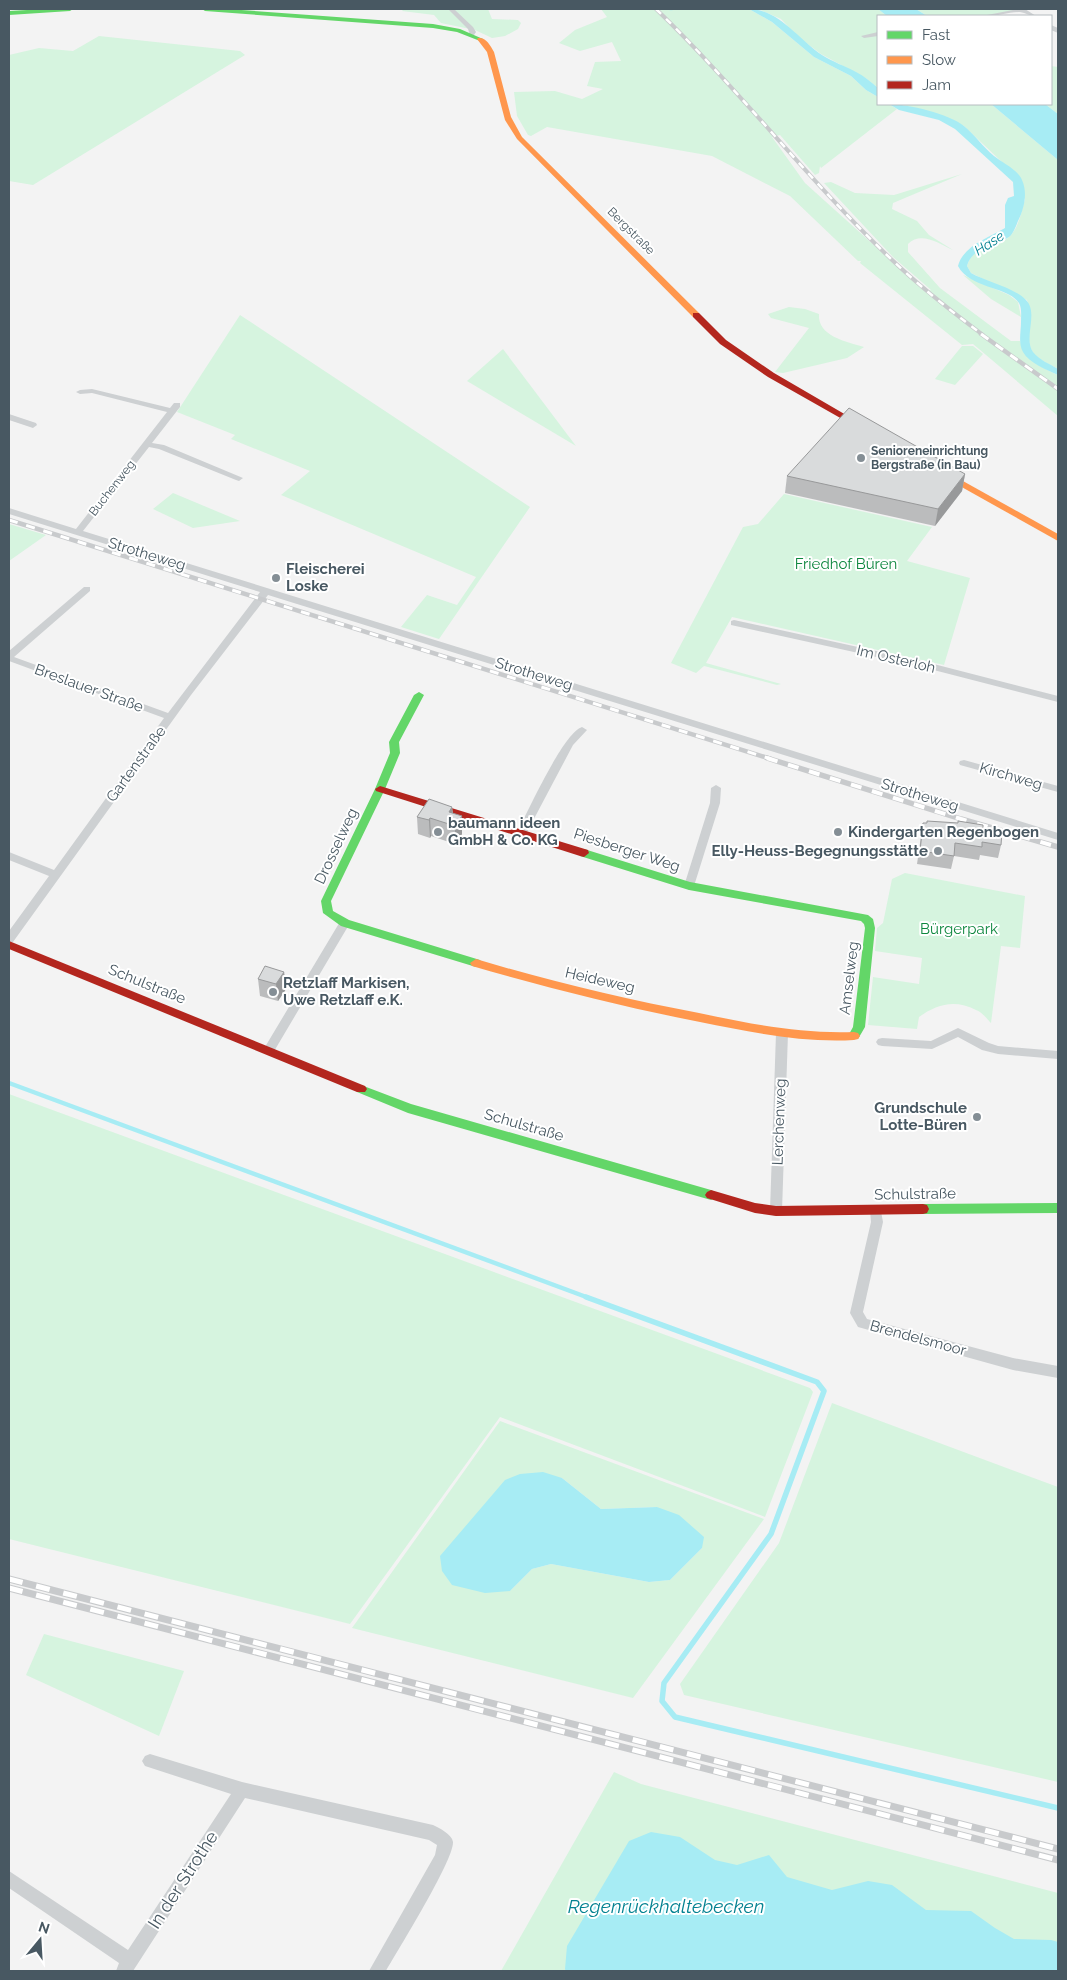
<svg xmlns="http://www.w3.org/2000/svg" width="1067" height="1980" font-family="Raleway,sans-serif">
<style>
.green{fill:#d6f4df;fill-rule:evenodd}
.water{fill:#a7ecf4}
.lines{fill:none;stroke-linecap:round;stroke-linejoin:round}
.stream-far2{stroke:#a7ecf4;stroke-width:2.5}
.stream-far1{stroke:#a7ecf4;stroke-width:4.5}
.stream{stroke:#a7ecf4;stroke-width:5.5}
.street{fill:#cdd0d2;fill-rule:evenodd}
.fast{fill:#63d668;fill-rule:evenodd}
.slow{fill:#ff974d;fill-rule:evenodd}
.jam{fill:#b3261e;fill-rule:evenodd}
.rail-far3-casing{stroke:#c8cacc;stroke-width:4}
.rail-far2-casing{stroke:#c8cacc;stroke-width:4.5}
.rail-far1-casing{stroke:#c8cacc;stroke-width:5.5}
.rail-casing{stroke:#c8cacc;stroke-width:7}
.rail-far3{stroke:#fff;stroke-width:2.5;stroke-dasharray:7;stroke-linecap:butt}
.rail-far2{stroke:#fff;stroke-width:3;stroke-dasharray:9;stroke-linecap:butt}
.rail-far1{stroke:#fff;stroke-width:4;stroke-dasharray:11;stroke-linecap:butt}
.rail{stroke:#fff;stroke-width:5;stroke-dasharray:14;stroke-linecap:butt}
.wall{fill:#bbbcbd}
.shaded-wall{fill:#98999a}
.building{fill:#d9dbdc;stroke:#98999a}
.poi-dot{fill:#848e95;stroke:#fff;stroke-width:2}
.labels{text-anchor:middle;stroke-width:4;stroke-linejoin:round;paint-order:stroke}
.far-street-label{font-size:12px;fill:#485862;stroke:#fff}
.far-poi-label{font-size:12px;font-weight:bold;fill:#485862;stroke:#fff;text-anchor:start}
.far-water-label{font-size:14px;font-style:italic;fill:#048291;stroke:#fff}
.street-label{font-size:15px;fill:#485862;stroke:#fff}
.park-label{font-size:15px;fill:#0e873f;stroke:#fff}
.poi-label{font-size:15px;font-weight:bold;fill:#485862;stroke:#fff;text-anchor:start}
.near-street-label{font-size:18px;fill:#485862;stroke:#fff}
.near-water-label{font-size:19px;font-style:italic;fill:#048291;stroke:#fff}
</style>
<rect width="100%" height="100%" fill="#f3f3f3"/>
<g class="green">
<polygon points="404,9 488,9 492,19 518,20 521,23 518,29 505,36 492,38 475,30 441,23 434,15 402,11"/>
<path d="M601,9h148l23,13 42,35 37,19 15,14 12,7v7h11l8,5 -76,59 -1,-2 -1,7 -4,2 -35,-40 -8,2 33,46 121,109 5,-2 -38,-33 -69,-74 7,-1 24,11 39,2 68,-21 -69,29 -1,6 25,12 12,14 24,15c-15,-7 -32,-19 -45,-6v8l32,36 71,53h9c5,18 22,27 38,34v41l-85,-72 -11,1 -102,-82 1,-2h-3l-68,-65 -78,-40 -165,-29 -16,9 -3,-1 -11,-19 -3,-24 41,-1 27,8 21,-10 -16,-3 8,-24 26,-1 -9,-19 -32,9 -21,-8 16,-13 32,-13z"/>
<polygon points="758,9 878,9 887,16 878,16 878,88 867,79 821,54 797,36 781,19"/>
<polygon points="916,9 1021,9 1023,10 985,16 927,16"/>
<polygon points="99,36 240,51 245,55 33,185 9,181 9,55 39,48 73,51"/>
<polygon points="1051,66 1058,67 1058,114 1045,104 1051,104"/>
<path d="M900,104h91l67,56v209c-8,-5 -21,-9 -26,-18 -7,-12 0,-35 -5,-51l-56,-27 -4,-7c6,-22 30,-17 43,-30 9,-9 12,-26 15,-37l-21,-35 -40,-38 -16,-8z"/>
<polygon points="963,275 1009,295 1018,302 1021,317 991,299"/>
<path d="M789,307l16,2 14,5c-2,22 28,28 45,33l-17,11 -64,15 -8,-1 34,-44 -38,-10 -3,-4z"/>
<polygon points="240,315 530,507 439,639 401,627 427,595 457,605 476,577 281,495 310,471 231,439 235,435 177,412"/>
<polygon points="962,346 973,346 983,354 955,385 935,379"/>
<polygon points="503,349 576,446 467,381"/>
<polygon points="173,493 240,521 193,528 153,509"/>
<polygon points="784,494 932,527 907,561 970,578 944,665 732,617 706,663 781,684 777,685 704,666 696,673 671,663 743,527 758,524"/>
<polygon points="9,524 46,535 9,561"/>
<path d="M905,873l120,23 -5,52 -19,-2 -10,77c-4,-4 -9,-11 -15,-13 -21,-11 -39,-6 -57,7l-2,12 -49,-4 5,-48 46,7 3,-26 -47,-7 2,-23 6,-5 9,-44z"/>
<polygon points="9,1094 810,1388 813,1392 765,1517 500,1417 350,1624 9,1539"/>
<polygon points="832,1403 1058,1487 1058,1782 684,1695 680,1684 779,1543"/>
<path d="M500,1421l264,98 -131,179 -281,-70zM562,1478l39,31 56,-2 45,41 -32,32 -21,2 -98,-18 -19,5 -22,22z"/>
<polygon points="44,1634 184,1671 159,1736 26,1675"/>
<polygon points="614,1772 641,1784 1058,1893 1058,1971 501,1971"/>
</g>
<g class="water">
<path d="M749,9c30,0 50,31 73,46 11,7 23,11 34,17 8,4 15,10 22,16v9l-12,-7 -15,-14 -37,-19 -42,-35z"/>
<polygon points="878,9 916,9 927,16 887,16"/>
<path d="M889,104c19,0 60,10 75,22 11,9 19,21 30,30 9,7 24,14 28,24 6,13 2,29 -4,41 -2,5 -5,13 -9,16 -15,10 -37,10 -42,29l4,7c14,8 44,15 55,27 13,13 -3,38 7,52 6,8 17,12 25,17v6c-11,-5 -29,-12 -35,-23 -5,-8 -2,-21 -2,-30 0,-6 1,-14 -2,-19 -11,-17 -49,-14 -61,-37 5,-20 30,-28 47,-38v-23l3,-7 6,-2 -1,-14 -58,-53 -16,-9 -40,-10z"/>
<polygon points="991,104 1045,104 1058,114 1058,160"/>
<polygon points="543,1472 562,1478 601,1509 657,1507 679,1515 704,1537 702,1548 670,1580 649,1582 551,1564 532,1569 510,1591 485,1593 452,1585 442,1571 440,1556 505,1480 520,1474"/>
<polygon points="651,1832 680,1837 715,1860 737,1865 769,1855 787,1877 832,1890 868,1881 892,1885 926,1910 971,1911 995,1928 1014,1939 1051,1940 1058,1942 1058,1971 566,1971 565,1969 567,1946 629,1841"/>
</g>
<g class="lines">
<polyline class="stream-far2" points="670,9 672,9"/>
<polyline class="stream-far1" points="9,1083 589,1298"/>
<polyline class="stream" points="586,1297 817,1382 824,1391 771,1534 664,1683 662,1701 675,1717 1058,1808"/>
<g class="street">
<polygon points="448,9 454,9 473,27 476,32 474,35 470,35 468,29"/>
<path d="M1018,9h7l11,7c-6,0 -10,-3 -16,-4 -12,0 -25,5 -38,4z"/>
<polygon points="1051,25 1058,28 1058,33 1051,30"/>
<polygon points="878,32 878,36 864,38 861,36"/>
<polygon points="92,389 170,408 174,403 180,403 180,407 152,443 164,445 243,478 239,481 236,480 159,449 149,447 83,531 1058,833 1058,840 268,595 191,695 13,942 9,943 9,931 49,876 9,860 9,852 54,870 164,718 9,661 9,651 84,587 90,587 90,591 14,657 168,713 260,592 9,514 9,508 76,529 167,412 92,393 80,394 76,392 80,390"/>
<polygon points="9,414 36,423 37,425 33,428 9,420"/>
<polygon points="734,620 922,661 1058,696 1058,702 922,667 731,625 731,621"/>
<path d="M582,727l5,3 -14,15 -46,87 -5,4 -4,-1 -1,-3c11,-20 46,-99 65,-105z"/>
<polygon points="964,760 1058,786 1058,792 960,765 959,763 960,761"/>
<polygon points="716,785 721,788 720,803 694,886 689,890 684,886 710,803 711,788"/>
<polygon points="345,919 350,923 273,1053 265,1053 263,1050 265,1047 341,920"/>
<polygon points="958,1028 989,1043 998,1046 1058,1051 1058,1059 998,1054 982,1050 958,1037 932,1049 882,1046 878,1045 876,1042 878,1039 882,1038 931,1041"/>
<polygon points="782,1029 786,1030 788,1033 782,1211 780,1215 776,1216 772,1215 770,1211 776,1033 778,1030"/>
<polygon points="876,1205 880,1206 883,1222 863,1312 867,1319 1013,1358 1058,1366 1058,1378 1013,1370 858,1327 850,1313 871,1222 870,1210 872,1206"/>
<path d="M150,1754l92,28 191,43c6,3 19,9 20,17 1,18 -55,108 -67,129h-17l66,-116 2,-10 -8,-5 -184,-42 -112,173h-17l3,-8 -110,-75v-17l119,79 103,-156 -86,-28 -3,-5 3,-5z"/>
</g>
<g class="fast">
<polygon points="45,9 73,9 70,11 9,15 9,11"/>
<polygon points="202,9 227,9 433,24 460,29 483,39 480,41 457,32 433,28 205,11"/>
<polygon points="419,692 424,695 399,742 400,753 385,789 331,901 333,911 349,920 480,960 482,963 476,967 341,926 323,913 321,901 375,789 390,753 389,742 414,695"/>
<polygon points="584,849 690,882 868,915 873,919 875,928 865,1027 858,1039 850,1039 848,1036 853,1027 865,928 864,924 861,921 689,890 580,856 579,853"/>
<polygon points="361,1085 411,1104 711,1190 715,1192 717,1195 715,1198 711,1200 408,1113 357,1092 355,1089 357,1086"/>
<polygon points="1058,1203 1058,1213 923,1214 919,1213 917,1209 919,1205 923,1204"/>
</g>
<g class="slow">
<path d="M478,38c8,-1 12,7 16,14l17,65 11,20 177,176v4h-6l-176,-178 -12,-19 -18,-68 -10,-13z"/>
<polygon points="945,471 1058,534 1058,541 942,476 942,472"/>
<path d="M476,959c73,22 148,40 223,54 51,11 102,21 155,19l4,1 2,3 -2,3 -4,1c-52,3 -103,-8 -154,-18 -77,-15 -153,-34 -228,-56l-2,-3z"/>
</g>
<g class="jam">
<polygon points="693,313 699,313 726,340 774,373 865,426 864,428 858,428 768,377 720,344 693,317"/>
<polygon points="380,786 588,850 589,853 584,857 580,856 376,791 375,789"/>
<polygon points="9,941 365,1086 367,1089 365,1092 357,1092 9,949"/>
<polygon points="711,1190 755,1203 776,1206 923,1204 927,1205 929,1209 927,1213 923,1214 776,1216 755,1213 707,1198 705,1195 707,1192"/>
</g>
<defs>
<path id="rail-far3" d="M656,9c82,79 151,170 234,249 29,28 61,53 93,77"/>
<g id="rail-far2">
<polyline points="981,334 1058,389"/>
<polyline points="9,520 771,759"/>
</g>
<polyline id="rail-far1" points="767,758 961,819 1058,847"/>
<g id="rail">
<polyline points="9,1579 1058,1849"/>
<polyline points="9,1588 1058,1860"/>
</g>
</defs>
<use href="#rail-far3" class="rail-far3-casing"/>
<use href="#rail-far2" class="rail-far2-casing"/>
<use href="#rail-far1" class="rail-far1-casing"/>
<use href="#rail" class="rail-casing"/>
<use href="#rail-far3" class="rail-far3"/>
<use href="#rail-far2" class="rail-far2"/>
<use href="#rail-far1" class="rail-far1"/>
<use href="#rail" class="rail"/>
</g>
<g class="wall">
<polygon points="965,474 962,491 935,526 785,493 787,476"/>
<polygon points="452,807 453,813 462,834 455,844 431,836 430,838 418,834 417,817"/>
<polygon points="923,823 983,829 1001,845 998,858 980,855 979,860 954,856 951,869 917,864"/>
<polygon points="284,972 286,989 278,1001 260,996 258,979"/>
</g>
<g class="shaded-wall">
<polygon points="965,474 962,491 935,526 938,509"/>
<polygon points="452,807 453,824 449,812"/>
<polygon points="462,816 462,834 455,844 455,826"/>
<polygon points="430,818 431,836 430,838 429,820"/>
<polygon points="284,972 286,989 278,1001 276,984"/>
</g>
<g class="building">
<polygon points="849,408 965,474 938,509 787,476"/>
<polygon points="429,799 452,807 449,812 462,816 455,826 430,818 429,820 417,817"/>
<polygon points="927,821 958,823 958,821 983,825 983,829 1002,831 1001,845 982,842 982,847 955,843 954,856 920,851 923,823 927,823"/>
<polygon points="265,966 284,972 276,984 258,979"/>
</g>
<g class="poi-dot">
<circle cx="861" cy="458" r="5"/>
<circle cx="276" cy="578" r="5"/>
<circle cx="438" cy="832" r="5"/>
<circle cx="838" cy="832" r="5"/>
<circle cx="938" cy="851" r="5"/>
<circle cx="273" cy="992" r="5"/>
<circle cx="977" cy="1117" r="5"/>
</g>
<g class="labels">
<g class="far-street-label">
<text transform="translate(631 231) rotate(45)" y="4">Bergstraße</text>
<text transform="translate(112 488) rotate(-52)" y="4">Buchenweg</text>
</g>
<g class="far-poi-label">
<text x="871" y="455">Senioreneinrichtung<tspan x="871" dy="14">Bergstraße (in Bau)</tspan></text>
</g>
<g class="far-water-label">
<text transform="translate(989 243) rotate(-33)" y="5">Hase</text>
</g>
<g class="street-label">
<text transform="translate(147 554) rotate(17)" y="5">Strotheweg</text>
<text transform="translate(896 659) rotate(13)" y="5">Im Osterloh</text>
<text transform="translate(534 674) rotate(17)" y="5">Strotheweg</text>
<text transform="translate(89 688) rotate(20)" y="5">Breslauer Straße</text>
<text transform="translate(136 764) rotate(-54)" y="5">Gartenstraße</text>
<text transform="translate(1011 776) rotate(16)" y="5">Kirchweg</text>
<text transform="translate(920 795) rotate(17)" y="5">Strotheweg</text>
<text transform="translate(336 846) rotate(-65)" y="5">Drosselweg</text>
<text transform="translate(627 850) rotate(18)" y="5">Piesberger Weg</text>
<text transform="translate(849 978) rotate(-83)" y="5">Amselweg</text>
<text transform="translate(600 980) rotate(13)" y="5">Heideweg</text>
<text transform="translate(147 984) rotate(22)" y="5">Schulstraße</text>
<text transform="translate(779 1122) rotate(-88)" y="5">Lerchenweg</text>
<text transform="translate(524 1125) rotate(16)" y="5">Schulstraße</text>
<text transform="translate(915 1194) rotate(-1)" y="5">Schulstraße</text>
<text transform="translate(918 1338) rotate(15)" y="5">Brendelsmoor</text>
</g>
<g class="park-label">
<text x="846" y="569">Friedhof Büren</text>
<text x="959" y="934">Bürgerpark</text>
</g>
<g class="poi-label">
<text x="286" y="574">Fleischerei<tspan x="286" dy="17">Loske</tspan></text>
<text x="448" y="828">baumann ideen<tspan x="448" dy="17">GmbH &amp; Co. KG</tspan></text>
<text x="848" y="837">Kindergarten Regenbogen</text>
<text x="928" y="856" text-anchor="end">Elly-Heuss-Begegnungsstätte</text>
<text x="283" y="988">Retzlaff Markisen,<tspan x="283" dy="17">Uwe Retzlaff e.K.</tspan></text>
<text x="967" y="1113" text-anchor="end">Grundschule<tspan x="967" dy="17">Lotte-Büren</tspan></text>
</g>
<g class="near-street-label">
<text transform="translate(183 1880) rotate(-57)" y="6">In der Strothe</text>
</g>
<g class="near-water-label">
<text x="666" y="1913">Regenrückhaltebecken</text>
</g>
</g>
<rect width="1067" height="1980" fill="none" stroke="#485862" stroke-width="20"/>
<rect x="877" y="15" width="175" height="90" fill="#ffffff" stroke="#b6bcc0"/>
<rect x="887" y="31" width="25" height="8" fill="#63d668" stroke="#b6bcc0"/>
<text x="922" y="40" font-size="15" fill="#485862">Fast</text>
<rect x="887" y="56" width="25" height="8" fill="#ff974d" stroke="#b6bcc0"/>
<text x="922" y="65" font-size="15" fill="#485862">Slow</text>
<rect x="887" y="81" width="25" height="8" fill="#b3261e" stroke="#b6bcc0"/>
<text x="922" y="90" font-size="15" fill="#485862">Jam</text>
<g transform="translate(40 1940) rotate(18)" stroke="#ffffff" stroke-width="4" paint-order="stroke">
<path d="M0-4L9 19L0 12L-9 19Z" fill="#485862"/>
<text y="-8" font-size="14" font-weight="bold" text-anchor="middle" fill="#485862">N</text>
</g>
</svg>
